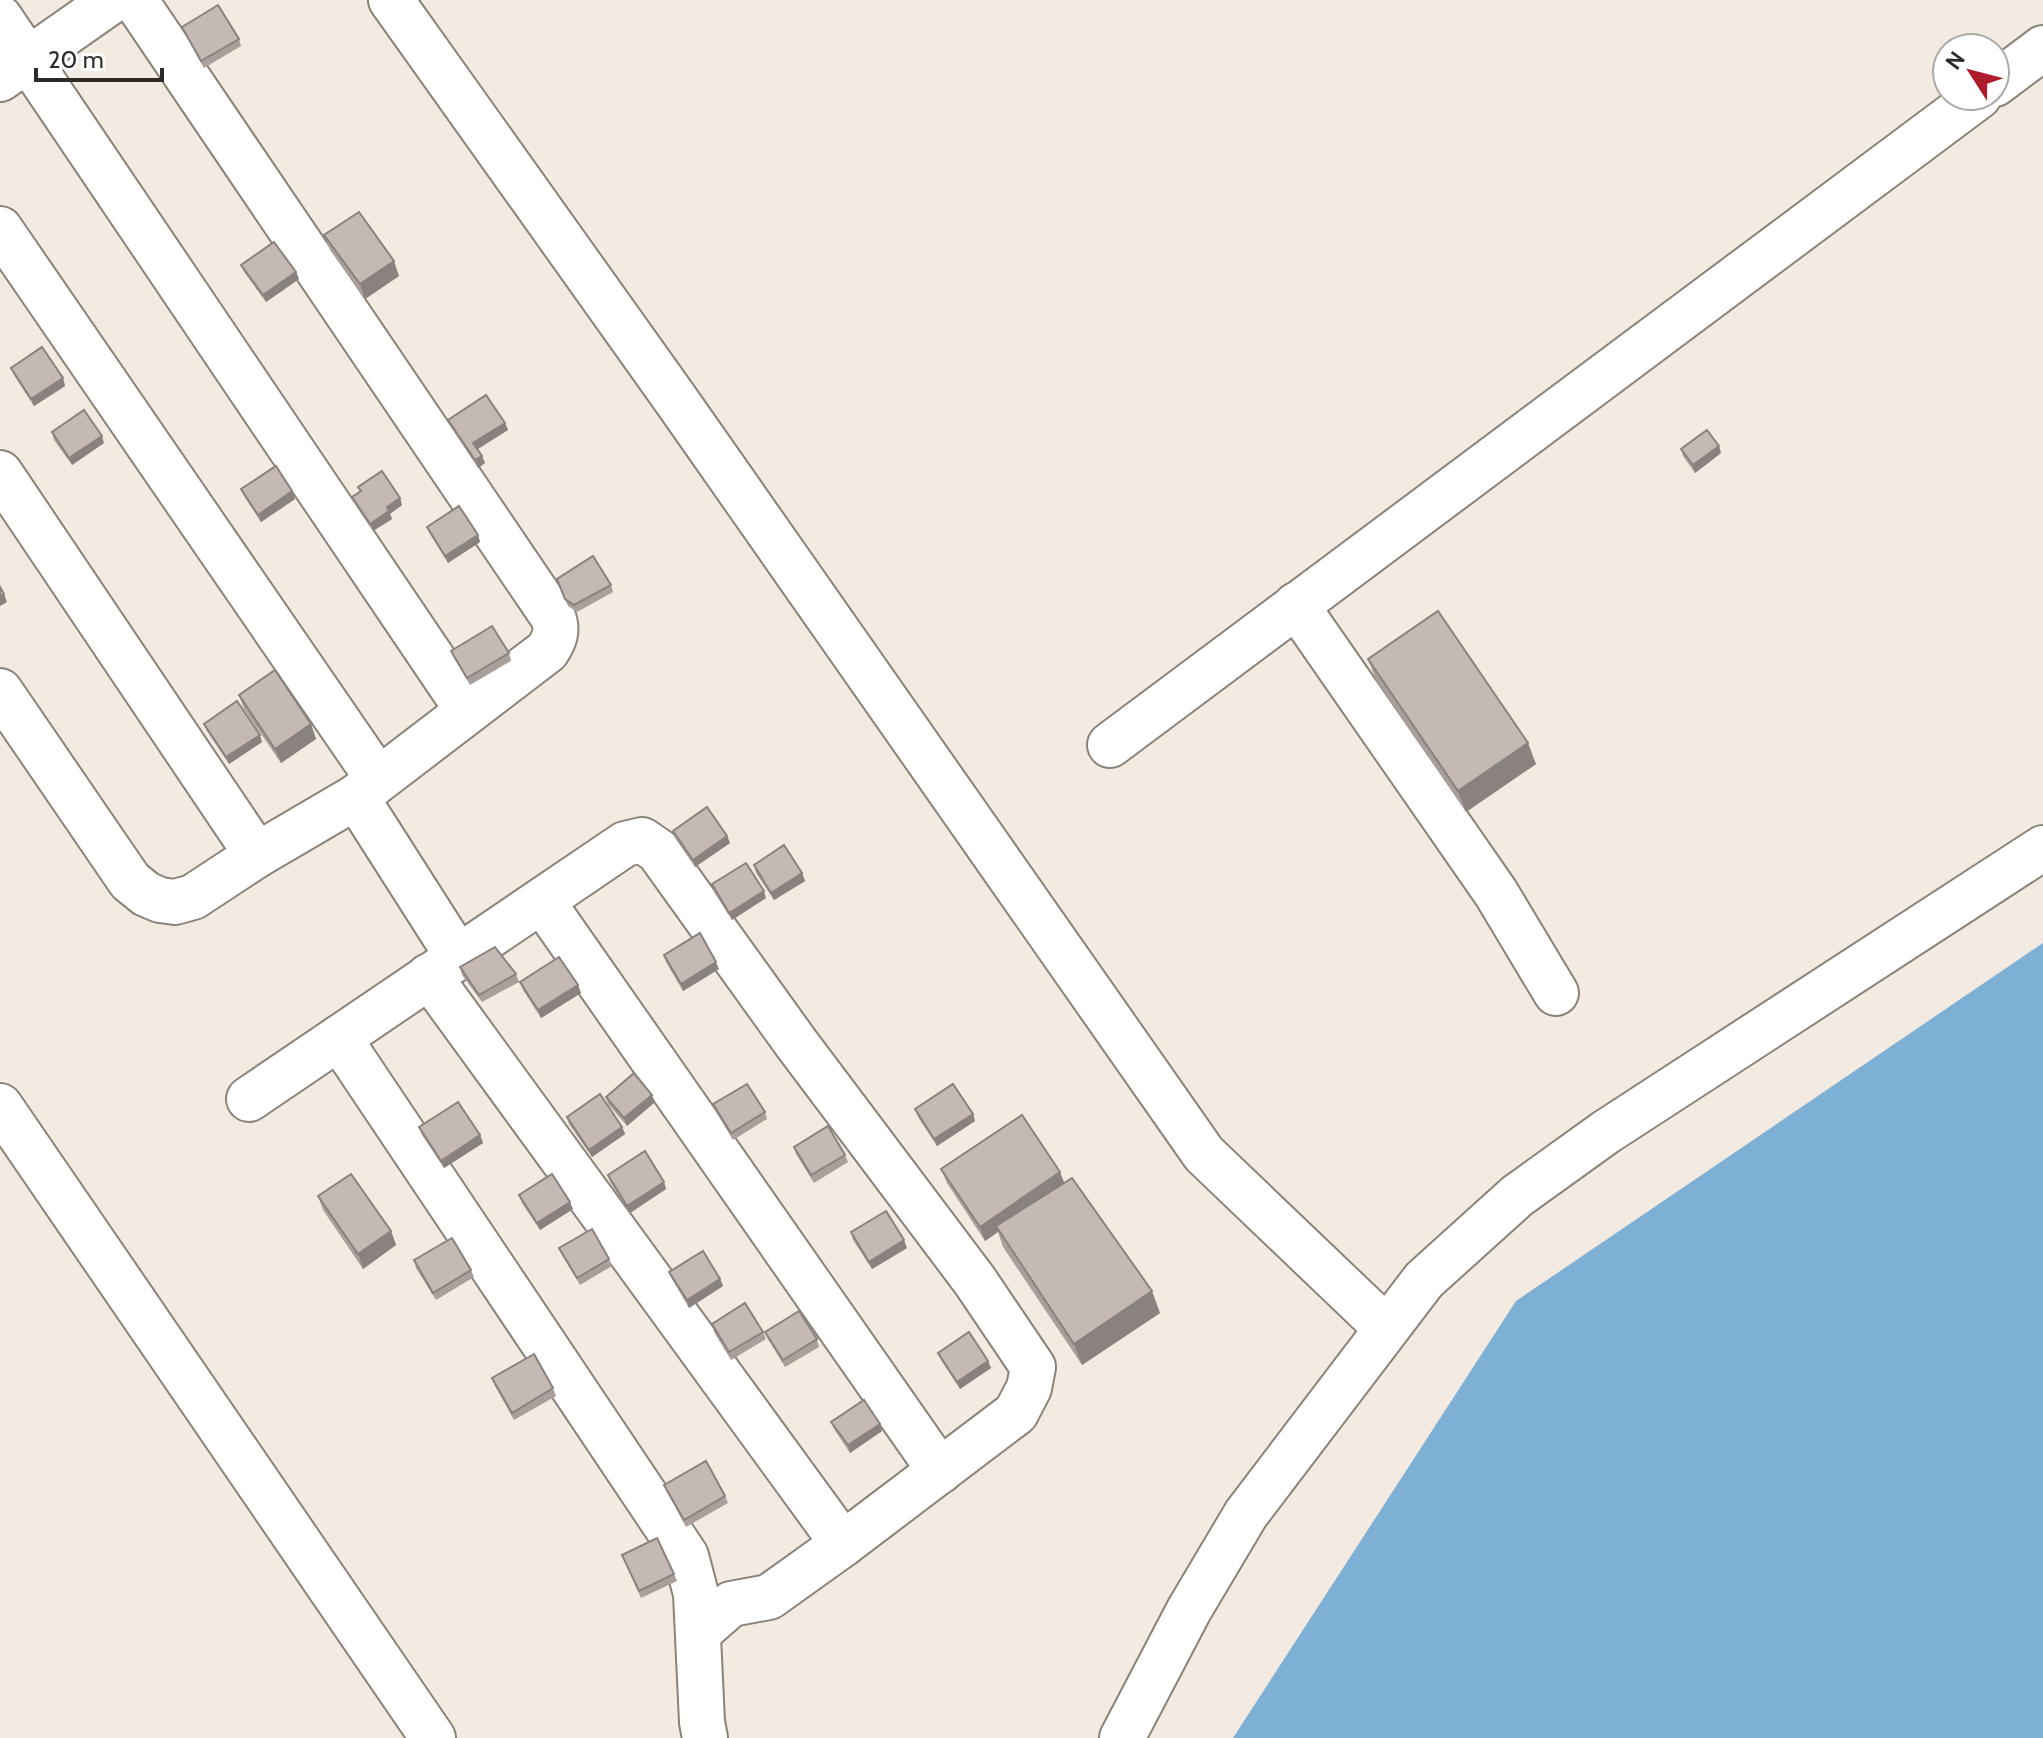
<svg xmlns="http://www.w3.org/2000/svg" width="2043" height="1738" font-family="Cabin,sans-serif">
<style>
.water{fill:#7eafd5}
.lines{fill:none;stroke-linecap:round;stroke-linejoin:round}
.minor-casing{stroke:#8a837a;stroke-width:48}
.minor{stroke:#fff;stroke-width:44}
.wall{fill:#a99f9b}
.shaded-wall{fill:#8a827e}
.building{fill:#c5b9b4;stroke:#8a827e;stroke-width:2}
</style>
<rect width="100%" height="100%" fill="#f3ebe2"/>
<polygon class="water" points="2043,943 2043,1738 1233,1738 1516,1301"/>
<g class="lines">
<defs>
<g id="minor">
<polyline points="391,0 676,400 1204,1154 1385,1327"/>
<polyline points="0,18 468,711"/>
<polyline points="0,79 113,0"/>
<polyline points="1995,84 2043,48"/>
<polyline points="0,229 378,779"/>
<polyline points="0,473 257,855"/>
<polyline points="1296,605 1496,893 1556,993"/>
<path d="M0,691l130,190 16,13 14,6 15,2 18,-5 64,-42 99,-58 191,-146c8,-12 11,-21 6,-34l-418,-617"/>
<polyline points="1110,745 1979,96"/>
<polyline points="356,797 458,957"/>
<polyline points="542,901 940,1471"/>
<polyline points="429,976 843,1544"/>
<polyline points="339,1038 686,1556 696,1594 702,1722 705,1738"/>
<polyline points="249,1099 625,844 642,840 658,851 796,1043 975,1281 1033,1367 1029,1388 1016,1413 843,1544 769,1597 731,1604 699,1632"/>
<polyline points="0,1106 433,1738"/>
<polyline points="1122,1738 1189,1610 1246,1514 1424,1280 1517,1196 1606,1132 2043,848"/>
</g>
</defs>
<use href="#minor" class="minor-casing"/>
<use href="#minor" class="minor"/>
</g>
<g class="wall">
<polygon points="182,27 239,39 241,46 204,68 185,34"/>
<polygon points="324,235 399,276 365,299 330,250"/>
<polygon points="241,265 296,272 299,279 266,302 244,272"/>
<polygon points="11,368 63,378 65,386 34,406 14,375"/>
<polygon points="448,420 505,423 508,430 478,449 485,463 478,468 451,427"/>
<polygon points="52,432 104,443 72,465 54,440"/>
<polygon points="1681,449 1721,453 1695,473 1683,456"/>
<polygon points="358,487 400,498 402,505 390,514 392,519 373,531 355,504 352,497 360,492"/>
<polygon points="241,489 295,499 261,522 244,496"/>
<polygon points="427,527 478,535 480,542 448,563 430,534"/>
<polygon points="611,585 613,592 577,612 568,606 559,586"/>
<polygon points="451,651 509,653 511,661 470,685 454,658"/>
<polygon points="1368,659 1536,764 1466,812 1376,680"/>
<polygon points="239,695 311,724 316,739 281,763 244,709"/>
<polygon points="204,724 262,742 229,764 207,731"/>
<polygon points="673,831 727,836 730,843 695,867 675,838"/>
<polygon points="754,865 802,873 805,881 774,900 756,873"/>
<polygon points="712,884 766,898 732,920 714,892"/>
<polygon points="664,955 719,969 683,991 666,962"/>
<polygon points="460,967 516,974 519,982 482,1002 462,975"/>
<polygon points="520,982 578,985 581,993 541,1018 523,990"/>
<polygon points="606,1097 655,1102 627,1126 608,1104"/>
<polygon points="713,1104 765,1112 767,1119 733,1140 716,1112"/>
<polygon points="915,1109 973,1114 975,1121 937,1146 918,1117"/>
<polygon points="567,1117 622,1127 625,1134 592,1157 569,1124"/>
<polygon points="419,1127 480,1135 483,1143 444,1168 422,1135"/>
<polygon points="794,1147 845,1155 848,1162 814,1183 796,1154"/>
<polygon points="941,1169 1064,1183 1160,1313 1082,1365 1003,1247 998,1232 985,1241 947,1183"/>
<polygon points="608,1175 664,1182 666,1189 630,1213 610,1182"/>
<polygon points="519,1195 573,1209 540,1230 522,1203"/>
<polygon points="318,1196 391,1231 396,1245 363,1269 323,1210"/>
<polygon points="851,1232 907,1248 872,1269 853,1240"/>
<polygon points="559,1248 609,1259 612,1266 580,1285 562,1255"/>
<polygon points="414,1260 471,1270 474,1277 436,1300 416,1268"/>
<polygon points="669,1272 720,1279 723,1286 689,1308 672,1279"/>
<polygon points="712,1324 763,1332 766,1339 731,1360 714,1332"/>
<polygon points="765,1332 817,1339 819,1347 785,1367 768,1339"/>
<polygon points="938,1353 988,1361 991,1368 960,1389 941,1360"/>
<polygon points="492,1378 553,1388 556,1396 514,1420 495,1386"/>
<polygon points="831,1422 880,1424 882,1431 850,1453 834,1429"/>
<polygon points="664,1485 725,1496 728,1503 686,1527 667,1492"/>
<polygon points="622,1555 674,1574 677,1581 641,1598"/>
</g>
<g class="shaded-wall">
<polygon points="394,261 399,276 365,299 360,284"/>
<polygon points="296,272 299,279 266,302 263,295"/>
<polygon points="63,378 65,386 34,406 31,399"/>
<polygon points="505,423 508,430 476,450 473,443"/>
<polygon points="102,436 104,443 72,465 69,458"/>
<polygon points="1719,446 1721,453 1695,473 1693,465"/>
<polygon points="482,456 485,463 478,468 475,460"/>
<polygon points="292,491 295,499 261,522 258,515"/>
<polygon points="400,498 402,505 390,514 392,519 373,531 370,524 387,507"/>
<polygon points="478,535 480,542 448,563 445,556"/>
<polygon points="4,594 7,602 0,606 0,597"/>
<polygon points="311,724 316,739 281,763 275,749"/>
<polygon points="260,735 262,742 229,764 226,757"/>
<polygon points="1528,743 1536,764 1466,812 1458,791"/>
<polygon points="727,836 730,843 695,867 693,860"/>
<polygon points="802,873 805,881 774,900 771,893"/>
<polygon points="764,891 766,898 732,920 729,913"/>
<polygon points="716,962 719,969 683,991 681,984"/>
<polygon points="578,985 581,993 541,1018 538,1010"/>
<polygon points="652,1095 655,1102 627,1126 624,1118"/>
<polygon points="973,1114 975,1121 937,1146 934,1139"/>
<polygon points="622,1127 625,1134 592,1157 589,1150"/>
<polygon points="480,1135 483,1143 444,1168 441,1161"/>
<polygon points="1060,1172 1066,1187 996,1226 998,1232 985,1241 980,1227"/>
<polygon points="664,1182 666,1189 630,1213 627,1206"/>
<polygon points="570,1202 573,1209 540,1230 537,1223"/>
<polygon points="391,1231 396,1245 363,1269 358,1254"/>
<polygon points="904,1240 907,1248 872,1269 869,1262"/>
<polygon points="720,1279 723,1286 689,1308 687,1300"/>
<polygon points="1152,1291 1160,1313 1082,1365 1074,1344"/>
<polygon points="988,1361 991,1368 960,1389 957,1382"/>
<polygon points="880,1424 882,1431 850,1453 848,1445"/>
</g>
<g class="building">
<polygon points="218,5 239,39 201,61 182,27"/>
<polygon points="359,212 394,261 360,284 324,235"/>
<polygon points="274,242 296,272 263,295 241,265"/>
<polygon points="42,347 63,378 31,399 11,368"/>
<polygon points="486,395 505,423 473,443 482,456 475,460 448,420"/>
<polygon points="84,410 102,436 69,458 52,432"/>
<polygon points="1707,430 1719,446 1693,465 1681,449"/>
<polygon points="276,466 292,491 258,515 241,489"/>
<polygon points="382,471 400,498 387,507 389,511 370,524 352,497 361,491 358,487"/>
<polygon points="459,506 478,535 445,556 427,527"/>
<polygon points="593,556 611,585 574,605 565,599 557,579"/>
<polygon points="0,587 4,594 0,597"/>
<polygon points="1438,611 1528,743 1458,791 1368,659"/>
<polygon points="492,626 509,653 467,678 451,651"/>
<polygon points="275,670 311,724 275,749 239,695"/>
<polygon points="237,701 260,735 226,757 204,724"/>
<polygon points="707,807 727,836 693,860 673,831"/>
<polygon points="784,845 802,873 771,893 754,865"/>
<polygon points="746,863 764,891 729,913 712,884"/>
<polygon points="700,933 716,962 681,984 664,955"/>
<polygon points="495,947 516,974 479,995 460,967"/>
<polygon points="559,957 578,985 538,1010 520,982"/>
<polygon points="634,1073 652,1095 624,1118 606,1097"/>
<polygon points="747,1084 765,1112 731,1133 713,1104"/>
<polygon points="953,1084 973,1114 934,1139 915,1109"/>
<polygon points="600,1094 622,1127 589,1150 567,1117"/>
<polygon points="458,1102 480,1135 441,1161 419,1127"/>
<polygon points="1022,1115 1060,1172 980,1227 941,1169"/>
<polygon points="828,1126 845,1155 811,1175 794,1147"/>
<polygon points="645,1151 664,1182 627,1206 608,1175"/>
<polygon points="351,1174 391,1231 358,1254 318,1196"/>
<polygon points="552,1174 570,1202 537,1223 519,1195"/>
<polygon points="1072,1178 1152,1291 1074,1344 996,1226"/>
<polygon points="886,1211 904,1240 869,1262 851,1232"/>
<polygon points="592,1229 609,1259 577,1278 559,1248"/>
<polygon points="452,1238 471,1270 433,1293 414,1260"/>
<polygon points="703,1251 720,1279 687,1300 669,1272"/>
<polygon points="745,1303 763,1332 729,1352 712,1324"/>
<polygon points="799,1311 817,1339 783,1360 765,1332"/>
<polygon points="969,1332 988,1361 957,1382 938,1353"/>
<polygon points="534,1354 553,1388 512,1413 492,1378"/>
<polygon points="864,1400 880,1424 848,1445 831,1422"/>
<polygon points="706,1461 725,1496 684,1520 664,1485"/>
<polygon points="657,1538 674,1574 639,1591 622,1555"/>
</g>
<g transform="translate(1971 72) rotate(306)"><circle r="38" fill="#ffffff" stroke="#abaaa9" stroke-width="2"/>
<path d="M0-6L14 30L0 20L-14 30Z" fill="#ae1b2a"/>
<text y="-12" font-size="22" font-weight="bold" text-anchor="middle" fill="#2d2a27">N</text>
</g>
<path d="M36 68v12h126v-12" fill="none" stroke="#2d2a27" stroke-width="4"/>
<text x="48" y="68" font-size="24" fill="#2d2a27" stroke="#ffffff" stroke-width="6" paint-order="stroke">20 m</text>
</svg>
